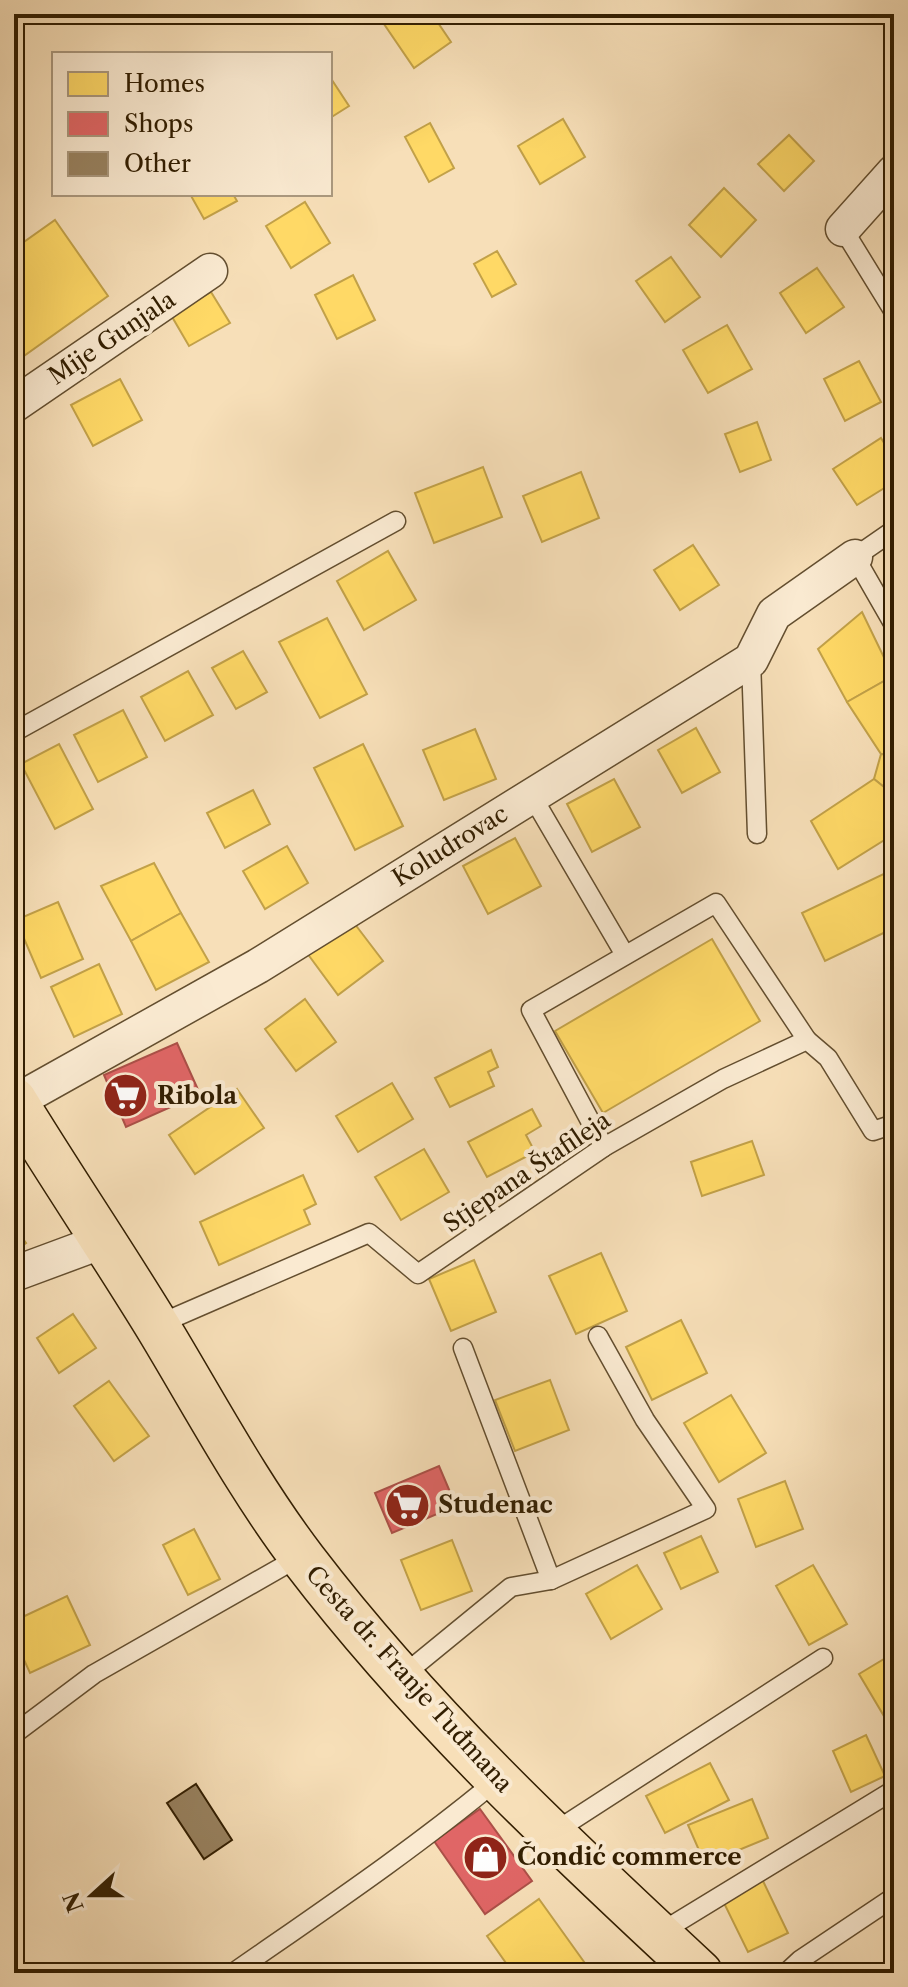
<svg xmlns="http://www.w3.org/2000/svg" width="908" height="1987" font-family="'Libre Caslon Text',serif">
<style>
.homes{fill:#ffd966;stroke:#c2a148;stroke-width:2}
.shops{fill:#e06666;stroke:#ac5048;stroke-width:2}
.building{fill:#988260;stroke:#321e01;stroke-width:2}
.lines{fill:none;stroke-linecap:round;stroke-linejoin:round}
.service-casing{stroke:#634e2f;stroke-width:21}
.minor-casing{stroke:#634e2f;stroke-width:37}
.primary-casing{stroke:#321e01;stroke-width:47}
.service{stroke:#faead1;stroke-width:18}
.minor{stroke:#faead1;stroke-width:34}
.primary{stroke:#f7dfb8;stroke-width:44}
.labels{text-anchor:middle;stroke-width:8;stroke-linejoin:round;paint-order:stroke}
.street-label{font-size:24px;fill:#321e01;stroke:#faead1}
.poi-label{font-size:24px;font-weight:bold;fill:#321e01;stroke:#faead1;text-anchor:start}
</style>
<rect width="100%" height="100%" fill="#f7dfb8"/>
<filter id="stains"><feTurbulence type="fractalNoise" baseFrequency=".0025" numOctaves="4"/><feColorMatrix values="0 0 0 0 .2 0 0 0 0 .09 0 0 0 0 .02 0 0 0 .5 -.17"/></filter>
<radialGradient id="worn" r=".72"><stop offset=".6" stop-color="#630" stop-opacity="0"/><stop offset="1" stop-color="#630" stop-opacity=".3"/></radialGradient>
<g class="homes">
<polygon points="399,14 432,14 451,42 414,68 384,24"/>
<polygon points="330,77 349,106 330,118"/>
<polygon points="563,119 585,157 540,184 518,146"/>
<polygon points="430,123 454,168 429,182 405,137"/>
<polygon points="789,135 814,161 784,191 758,164"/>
<polygon points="724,188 756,220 721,257 689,225"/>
<polygon points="190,194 233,194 237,201 204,219"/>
<polygon points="305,202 330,243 291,268 266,226"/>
<polygon points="55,220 108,296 14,363 14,249"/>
<polygon points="497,251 516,284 492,297 474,264"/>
<polygon points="671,257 700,297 665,322 636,281"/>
<polygon points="817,268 844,307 806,333 780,293"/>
<polygon points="353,275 375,320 337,339 315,295"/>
<polygon points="211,292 230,323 189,346 171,315"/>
<polygon points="727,325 752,369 708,393 683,350"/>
<polygon points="859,361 881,402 845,421 824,379"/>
<polygon points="120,379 142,420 93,446 71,405"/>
<polygon points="757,422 771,460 740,472 725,434"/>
<polygon points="881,438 894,459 894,482 857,505 833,469"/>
<polygon points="483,467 502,517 434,543 415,493"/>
<polygon points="581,472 599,518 542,542 523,496"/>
<polygon points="693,545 719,585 680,610 654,570"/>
<polygon points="388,551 416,600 364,630 337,581"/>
<polygon points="862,612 893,676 847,702 818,649"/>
<polygon points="327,618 367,694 320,718 279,642"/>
<polygon points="243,651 267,692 236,709 212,668"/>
<polygon points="188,671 213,715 165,741 141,697"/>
<polygon points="893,676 894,678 894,756 881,754 847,702"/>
<polygon points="123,710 147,757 98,782 74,735"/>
<polygon points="696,728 720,772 682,793 658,750"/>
<polygon points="475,729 496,779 444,800 423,750"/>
<polygon points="59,744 93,809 55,829 21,764"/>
<polygon points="363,744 403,826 355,850 314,768"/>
<polygon points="881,754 894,756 894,795 874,779"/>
<polygon points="614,779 640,827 592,852 567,804"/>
<polygon points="874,779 894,795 894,834 838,869 811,821"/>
<polygon points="253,790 270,824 225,848 207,813"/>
<polygon points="515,838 541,886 488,914 463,866"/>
<polygon points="287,846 308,883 265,909 243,871"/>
<polygon points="154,863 181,913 131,941 101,886"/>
<polygon points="894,869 894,928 825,961 802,913"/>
<polygon points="58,902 83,959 41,978 16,920"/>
<polygon points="181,913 209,962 156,990 131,941"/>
<polygon points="351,919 383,961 338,995 307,953"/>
<polygon points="712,939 760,1021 603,1113 555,1031"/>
<polygon points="99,964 122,1014 74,1037 51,987"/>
<polygon points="305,999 336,1042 296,1071 265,1029"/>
<polygon points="491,1050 498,1067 488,1072 494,1086 450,1107 435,1078"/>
<polygon points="392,1083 413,1119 358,1152 336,1116"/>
<polygon points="237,1089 264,1128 195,1174 169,1135"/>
<polygon points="532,1109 541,1126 526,1135 535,1152 487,1177 468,1142"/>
<polygon points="752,1141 764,1175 702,1196 691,1162"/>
<polygon points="424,1149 449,1192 401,1220 375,1177"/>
<polygon points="303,1175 316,1204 304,1210 310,1224 219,1265 200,1222"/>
<polygon points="14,1226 26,1243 14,1252"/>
<polygon points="601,1253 627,1311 576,1334 549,1276"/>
<polygon points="474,1260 496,1312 451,1331 429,1279"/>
<polygon points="73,1314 96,1348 59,1373 37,1338"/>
<polygon points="681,1320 707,1373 652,1400 626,1347"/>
<polygon points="550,1380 569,1430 515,1451 495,1400"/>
<polygon points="109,1381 149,1436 114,1461 74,1406"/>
<polygon points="731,1395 766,1453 719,1482 684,1423"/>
<polygon points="785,1481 803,1529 756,1547 738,1499"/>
<polygon points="194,1529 220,1579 188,1595 163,1545"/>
<polygon points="701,1536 718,1572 681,1589 664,1553"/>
<polygon points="452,1540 472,1591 421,1610 401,1560"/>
<polygon points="637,1565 662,1609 611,1639 586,1594"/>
<polygon points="813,1565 847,1624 809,1645 776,1586"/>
<polygon points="67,1596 90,1645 30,1673 14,1638 14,1621"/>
<polygon points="894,1653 894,1733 859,1674"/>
<polygon points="866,1735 885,1776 851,1792 833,1751"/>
<polygon points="710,1763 729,1800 665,1833 646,1796"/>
<polygon points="752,1799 768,1838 705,1864 688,1825"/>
<polygon points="762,1879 788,1933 748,1952 722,1899"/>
<polygon points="539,1899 587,1966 578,1973 513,1973 487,1936"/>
</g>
<g class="shops">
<polygon points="177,1043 200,1094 126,1127 104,1075"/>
<polygon points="439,1466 456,1506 392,1533 375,1493"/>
<polygon points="480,1809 532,1881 485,1914 434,1841"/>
</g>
<polygon class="building" points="196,1784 232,1840 204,1859 167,1803"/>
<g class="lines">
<defs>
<g id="service">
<polyline points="843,229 894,312"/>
<polyline points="894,530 855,557 894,625"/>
<polyline points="751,660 757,834"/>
<polyline points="14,732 396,521"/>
<polyline points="532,796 625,955"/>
<polyline points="604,1147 531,1010 716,903 807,1040"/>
<polyline points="157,1325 369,1233 418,1274 604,1147 723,1079 807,1040 828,1058 873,1131 894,1124"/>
<polyline points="463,1348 551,1580"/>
<polyline points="401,1677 511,1587 551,1580 706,1509 645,1420 598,1336"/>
<polyline points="14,1734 94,1674 301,1556"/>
<polyline points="551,1834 823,1658"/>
<polyline points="658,1934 894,1790"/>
<path d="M233,1973c89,-62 180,-123 264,-193"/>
<polyline points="786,1973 800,1960 894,1897"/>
</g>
<g id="minor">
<polyline points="843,229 894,172"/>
<polyline points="14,405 210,271"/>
<polyline points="15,1102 258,966 751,660 774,614 855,557"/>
<polyline points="14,1274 103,1241"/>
</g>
<path id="primary" d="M14,1100c47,77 98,152 145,229 47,78 90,159 145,231 116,152 256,283 396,413"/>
</defs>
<use href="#service" class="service-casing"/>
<use href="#minor" class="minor-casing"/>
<use href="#primary" class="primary-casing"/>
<use href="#service" class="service"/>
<use href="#minor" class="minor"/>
<use href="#primary" class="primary"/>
</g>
<defs>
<symbol id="supermarket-disc" viewBox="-11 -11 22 22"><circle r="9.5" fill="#8f2418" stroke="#faead1"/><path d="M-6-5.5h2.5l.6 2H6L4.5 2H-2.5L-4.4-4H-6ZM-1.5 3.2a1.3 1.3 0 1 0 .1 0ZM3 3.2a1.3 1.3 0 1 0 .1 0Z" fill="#fff"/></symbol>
<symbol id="shop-disc" viewBox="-11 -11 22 22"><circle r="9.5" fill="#8f2418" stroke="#faead1"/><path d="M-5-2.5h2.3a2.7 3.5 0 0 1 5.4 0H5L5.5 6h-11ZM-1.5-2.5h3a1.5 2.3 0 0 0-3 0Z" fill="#fff"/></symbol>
</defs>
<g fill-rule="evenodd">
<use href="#supermarket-disc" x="100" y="1070" width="51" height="51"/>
<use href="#supermarket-disc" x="382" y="1480" width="51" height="51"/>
<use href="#shop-disc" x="460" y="1832" width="51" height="51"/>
</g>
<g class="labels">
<g class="street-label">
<text transform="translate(112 338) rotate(-34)" y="8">Mije Gunjala</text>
<text transform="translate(450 846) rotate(-32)" y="8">Koludrovac</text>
<text transform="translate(527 1172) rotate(-34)" y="8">Stjepana Štafileja</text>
<text transform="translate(409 1679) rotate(48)" y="8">Cesta dr. Franje Tuđmana</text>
</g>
<g class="poi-label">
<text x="157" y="1104">Ribola</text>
<text x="438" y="1513">Studenac</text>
<text x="517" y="1865">Čondić commerce</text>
</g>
</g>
<rect width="908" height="1987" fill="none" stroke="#f7dfb8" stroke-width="48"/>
<rect x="16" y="16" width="876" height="1955" fill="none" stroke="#321e01" stroke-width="4"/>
<rect x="24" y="24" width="860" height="1939" fill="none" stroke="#321e01" stroke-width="2"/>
<rect x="52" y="52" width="280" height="144" fill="#faead1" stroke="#aa987e" stroke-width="2"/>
<rect x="68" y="72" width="40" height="24" fill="#ffd966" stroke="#aa987e" stroke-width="2"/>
<text x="124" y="92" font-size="24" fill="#321e01">Homes</text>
<rect x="68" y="112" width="40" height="24" fill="#e06666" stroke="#aa987e" stroke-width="2"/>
<text x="124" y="132" font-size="24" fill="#321e01">Shops</text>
<rect x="68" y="152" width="40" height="24" fill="#988260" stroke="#aa987e" stroke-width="2"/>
<text x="124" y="172" font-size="24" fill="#321e01">Other</text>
<g transform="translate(92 1895) rotate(249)" stroke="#faead1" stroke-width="6" paint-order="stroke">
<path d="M0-6L14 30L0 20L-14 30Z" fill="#321e01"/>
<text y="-12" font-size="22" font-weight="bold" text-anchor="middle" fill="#321e01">N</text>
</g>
<rect width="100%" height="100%" filter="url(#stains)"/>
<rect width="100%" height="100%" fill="url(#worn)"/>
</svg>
